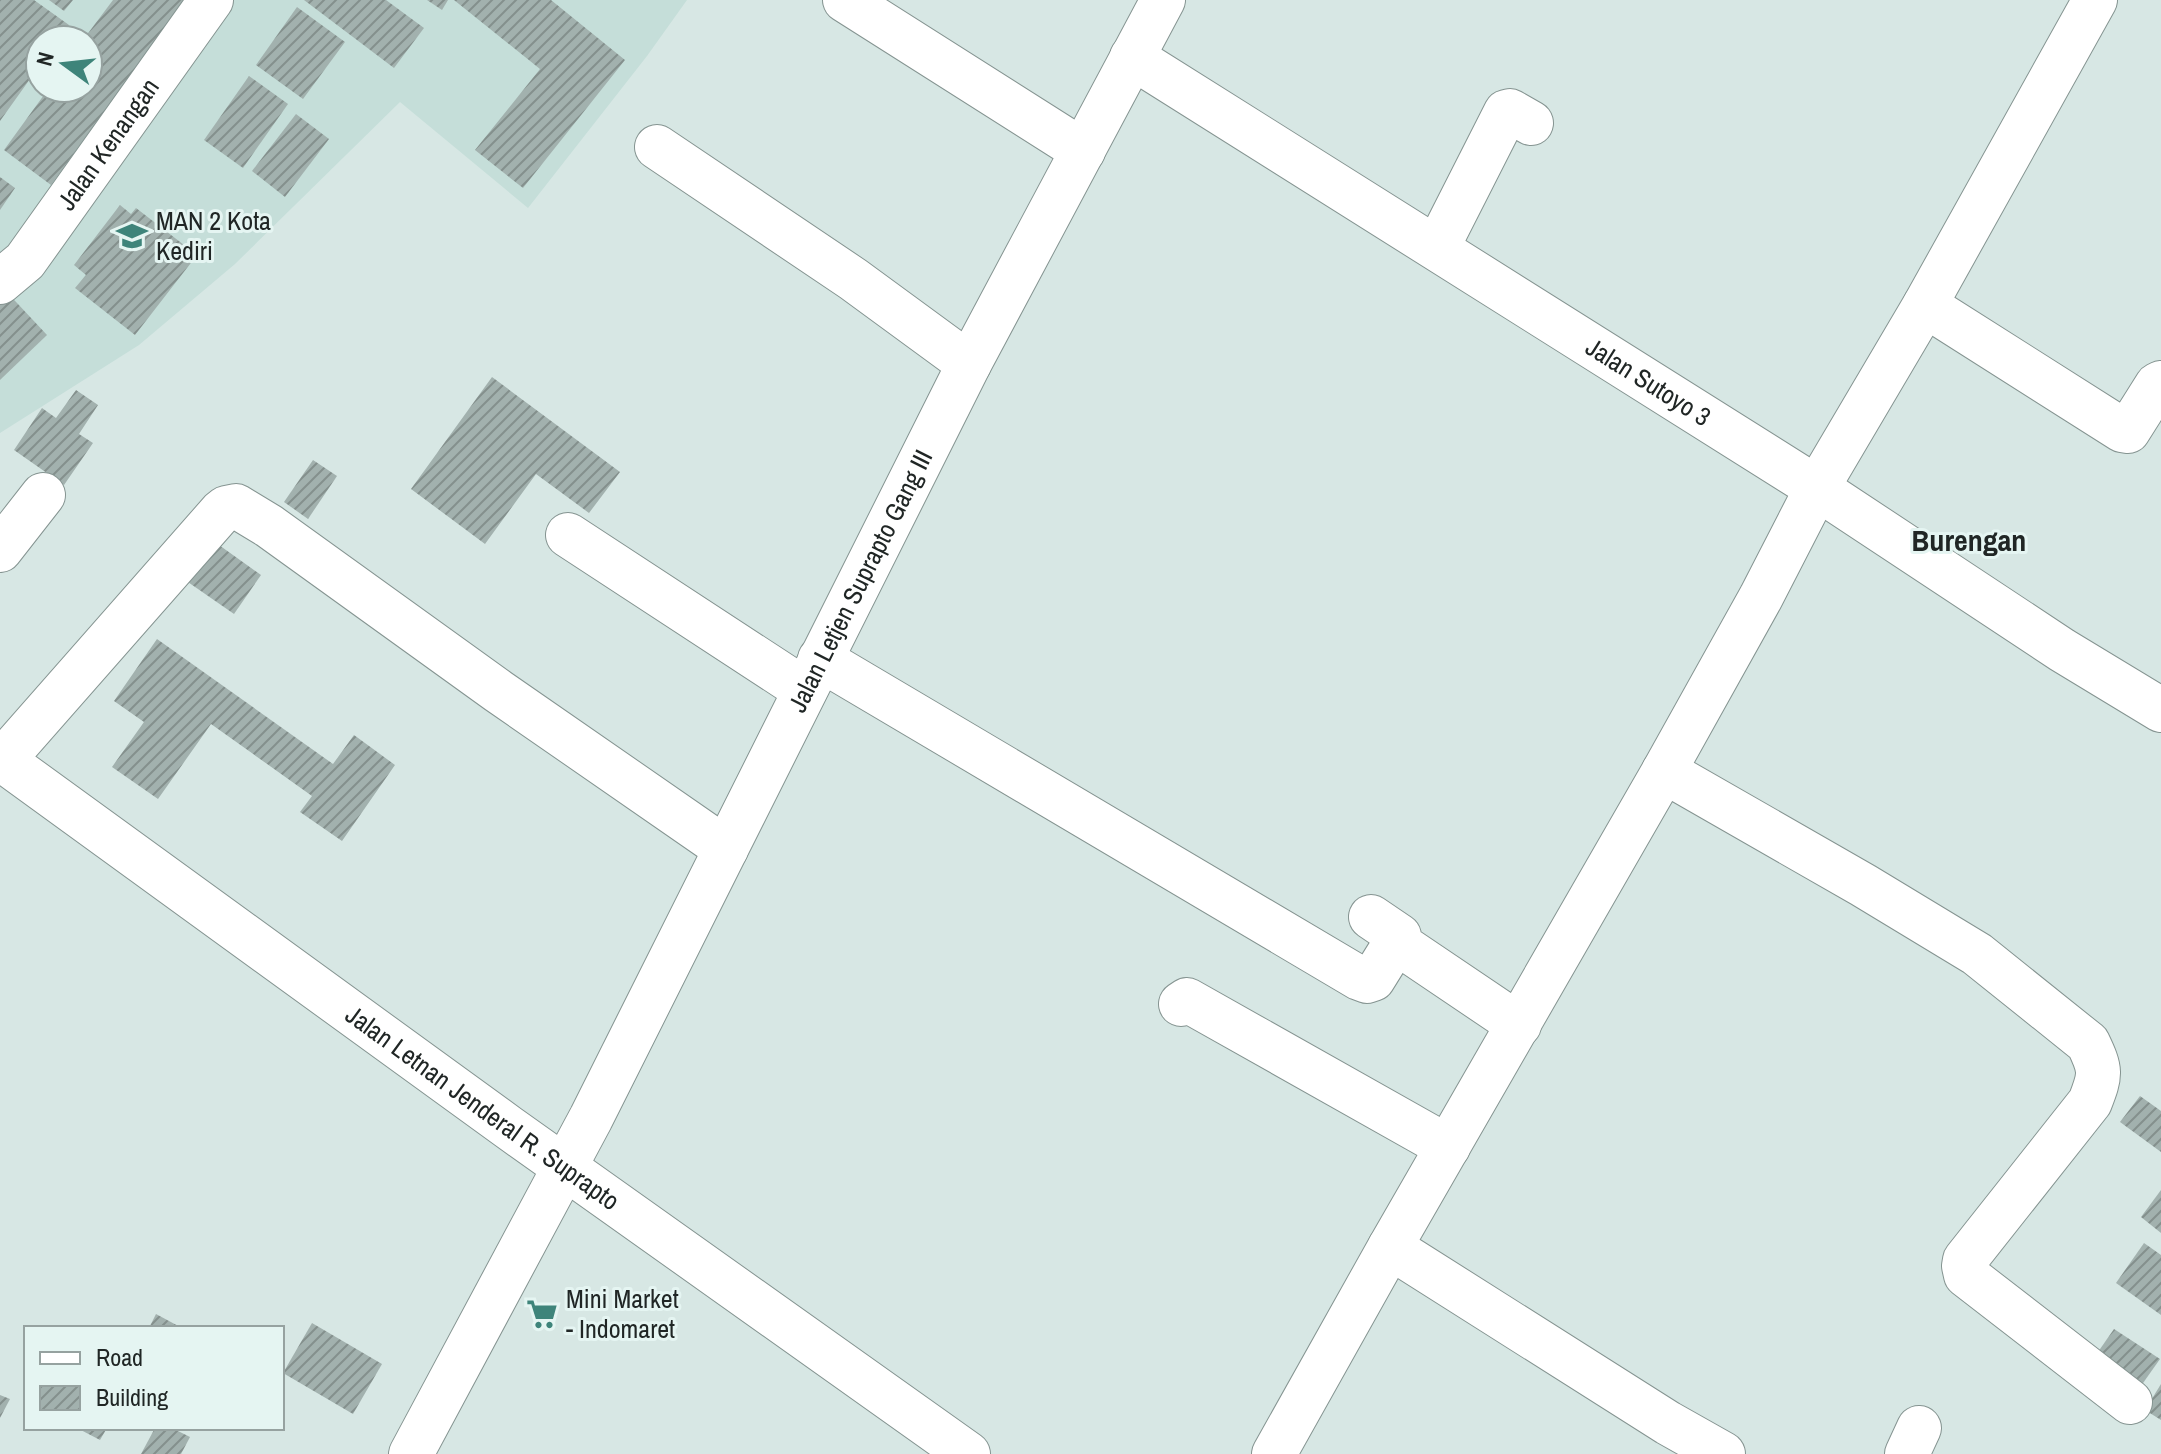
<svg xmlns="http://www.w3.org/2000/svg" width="2161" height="1454" font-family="'Archivo Narrow',sans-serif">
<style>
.built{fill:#c5ded9;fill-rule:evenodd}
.building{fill:url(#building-hatch)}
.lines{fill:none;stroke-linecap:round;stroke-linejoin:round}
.minor-casing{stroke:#859491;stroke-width:46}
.major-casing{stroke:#859491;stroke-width:46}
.minor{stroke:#fff;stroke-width:44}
.major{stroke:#fff;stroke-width:44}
.labels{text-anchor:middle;stroke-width:6;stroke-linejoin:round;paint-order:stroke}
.street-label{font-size:26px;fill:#202625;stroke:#e5f5f2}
.poi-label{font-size:26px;fill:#202625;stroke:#e5f5f2;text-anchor:start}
.quarter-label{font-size:30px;font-weight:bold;fill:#202625;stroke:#e5f5f2}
</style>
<defs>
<pattern id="building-hatch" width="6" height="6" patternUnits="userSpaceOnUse" patternTransform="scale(2)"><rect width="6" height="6" fill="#a2b1ae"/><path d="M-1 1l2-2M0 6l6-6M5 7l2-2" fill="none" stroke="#84908d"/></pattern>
</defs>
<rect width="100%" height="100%" fill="#d7e7e4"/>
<path class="built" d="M0,0h687l-40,56 -119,152 -128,-106 -165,162 -96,81 -139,88zM40,40h48v48h-48z"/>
<g class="building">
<polygon points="0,0 34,0 69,25 58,40 40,40 40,65 0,121"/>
<polygon points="49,0 73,0 64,11"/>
<polygon points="113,0 185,0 51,185 4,150 49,88 88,88 88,40 83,40"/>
<polygon points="304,0 386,0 424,28 394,68"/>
<polygon points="427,0 448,0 442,10"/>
<polygon points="454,0 551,0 625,60 523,188 475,150 540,69"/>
<polygon points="297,7 345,42 303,99 256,65"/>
<polygon points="249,76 288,104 243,168 204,140"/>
<polygon points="296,114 329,139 285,197 252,171"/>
<polygon points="0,177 15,188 0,210"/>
<polygon points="120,205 131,214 136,208 197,255 135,335 75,288 86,275 74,265"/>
<polygon points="2,287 47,335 0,380 0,288"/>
<polygon points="492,377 620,472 589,513 536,474 485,544 411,489"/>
<polygon points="76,390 98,405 79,434 93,443 64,485 14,450 42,408 56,418"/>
<polygon points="313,460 337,476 308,519 284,502"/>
<polygon points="212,540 261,575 234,614 185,580"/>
<polygon points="157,639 333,764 354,735 395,765 342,841 300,812 312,796 211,724 158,799 112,767 144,722 114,701"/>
<polygon points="2140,1096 2161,1111 2161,1152 2120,1122"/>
<polygon points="2161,1190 2161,1233 2141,1217"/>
<polygon points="2144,1243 2161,1255 2161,1315 2116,1283"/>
<polygon points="156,1314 182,1328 149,1328"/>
<polygon points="312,1323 382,1364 353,1414 283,1373"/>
<polygon points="2114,1329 2160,1359 2136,1393 2091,1362"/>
<polygon points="2161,1384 2161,1420 2145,1410"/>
<polygon points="0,1395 10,1399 0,1418"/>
<polygon points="77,1428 107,1428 100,1440"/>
<polygon points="155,1428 172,1428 190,1437 181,1454 141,1454"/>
</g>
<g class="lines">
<defs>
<g id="minor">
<polyline points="845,0 1083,151"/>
<path id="s1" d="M1132,57l685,431 245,162 99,60"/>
<polyline points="657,147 853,279 969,364"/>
<polyline points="1437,248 1506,112 1510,111 1531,123"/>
<path id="s2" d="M0,282l25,-21 186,-261"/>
<polyline points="1925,305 2122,430 2128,431 2157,385 2161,383"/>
<polyline points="568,535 805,690"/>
<polyline points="0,550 43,495"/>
<polyline points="820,659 1359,978 1367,981 1373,979 1396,942"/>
<polyline points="3,760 221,512 226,508 236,506 269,526 498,691 726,849"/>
<path d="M1664,771l199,114 114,69 111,89c13,27 13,31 2,59l-125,158 -1,6 2,9 164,127"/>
<polyline points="1371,917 1399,936 1396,942 1519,1025"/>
<polyline points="1181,1004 1187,1000 1448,1147"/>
<polyline points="1390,1247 1668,1423 1723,1454"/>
<path id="s3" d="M411,1454l180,-336 378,-754 194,-364"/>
<polyline points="1274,1454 1390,1247 1664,771 1761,597 1817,488 1925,305 2095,0"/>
<polyline points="1907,1454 1919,1428"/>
</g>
<g id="major">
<path id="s4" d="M0,758l508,369 460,327"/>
</g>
</defs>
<use href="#minor" class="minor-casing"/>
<use href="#major" class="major-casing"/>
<use href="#minor" class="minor"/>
<use href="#major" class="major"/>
</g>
<defs>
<symbol id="school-bare" viewBox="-9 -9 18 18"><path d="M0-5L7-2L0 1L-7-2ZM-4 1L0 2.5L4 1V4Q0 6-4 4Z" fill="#3e847a" stroke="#e5f5f2" stroke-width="2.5" paint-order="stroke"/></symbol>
<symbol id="supermarket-bare" viewBox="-9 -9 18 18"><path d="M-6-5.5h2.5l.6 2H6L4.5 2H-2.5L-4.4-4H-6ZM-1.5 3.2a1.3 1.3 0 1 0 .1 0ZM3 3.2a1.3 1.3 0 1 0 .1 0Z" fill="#3e847a" stroke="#e5f5f2" stroke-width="2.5" paint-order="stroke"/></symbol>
</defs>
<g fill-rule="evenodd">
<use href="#school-bare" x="110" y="214" width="44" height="44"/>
<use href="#supermarket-bare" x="520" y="1292" width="44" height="44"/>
</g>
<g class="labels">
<g class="street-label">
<text dy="9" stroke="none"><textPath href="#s2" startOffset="176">Jalan Kenangan</textPath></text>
<text dy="9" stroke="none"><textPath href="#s1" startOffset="610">Jalan Sutoyo 3</textPath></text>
<text dy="9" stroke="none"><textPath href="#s3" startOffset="982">Jalan Letjen Suprapto Gang III</textPath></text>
<text dy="9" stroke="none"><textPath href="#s4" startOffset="596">Jalan Letnan Jenderal R. Suprapto</textPath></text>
</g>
<g class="poi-label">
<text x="156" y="230">MAN 2 Kota<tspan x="156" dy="30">Kediri</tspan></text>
<text x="566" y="1308">Mini Market<tspan x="566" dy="30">- Indomaret</tspan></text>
</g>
<g class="quarter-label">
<text x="1969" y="551">Burengan</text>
</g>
</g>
<rect x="24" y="1326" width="260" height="104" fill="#e5f5f2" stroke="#96a2a0" stroke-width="2"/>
<rect x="40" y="1352" width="40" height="12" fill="#ffffff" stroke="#96a2a0" stroke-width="2"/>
<text x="96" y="1366" font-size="24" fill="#202625">Road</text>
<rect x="40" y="1386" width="40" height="24" fill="url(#building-hatch)" stroke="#96a2a0" stroke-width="2"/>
<text x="96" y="1406" font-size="24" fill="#202625">Building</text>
<g transform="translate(64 64) rotate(285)"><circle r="38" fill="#e5f5f2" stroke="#96a2a0" stroke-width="2"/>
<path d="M0-6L14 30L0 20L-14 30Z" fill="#3e847a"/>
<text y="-12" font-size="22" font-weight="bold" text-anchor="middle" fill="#202625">N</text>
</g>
</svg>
